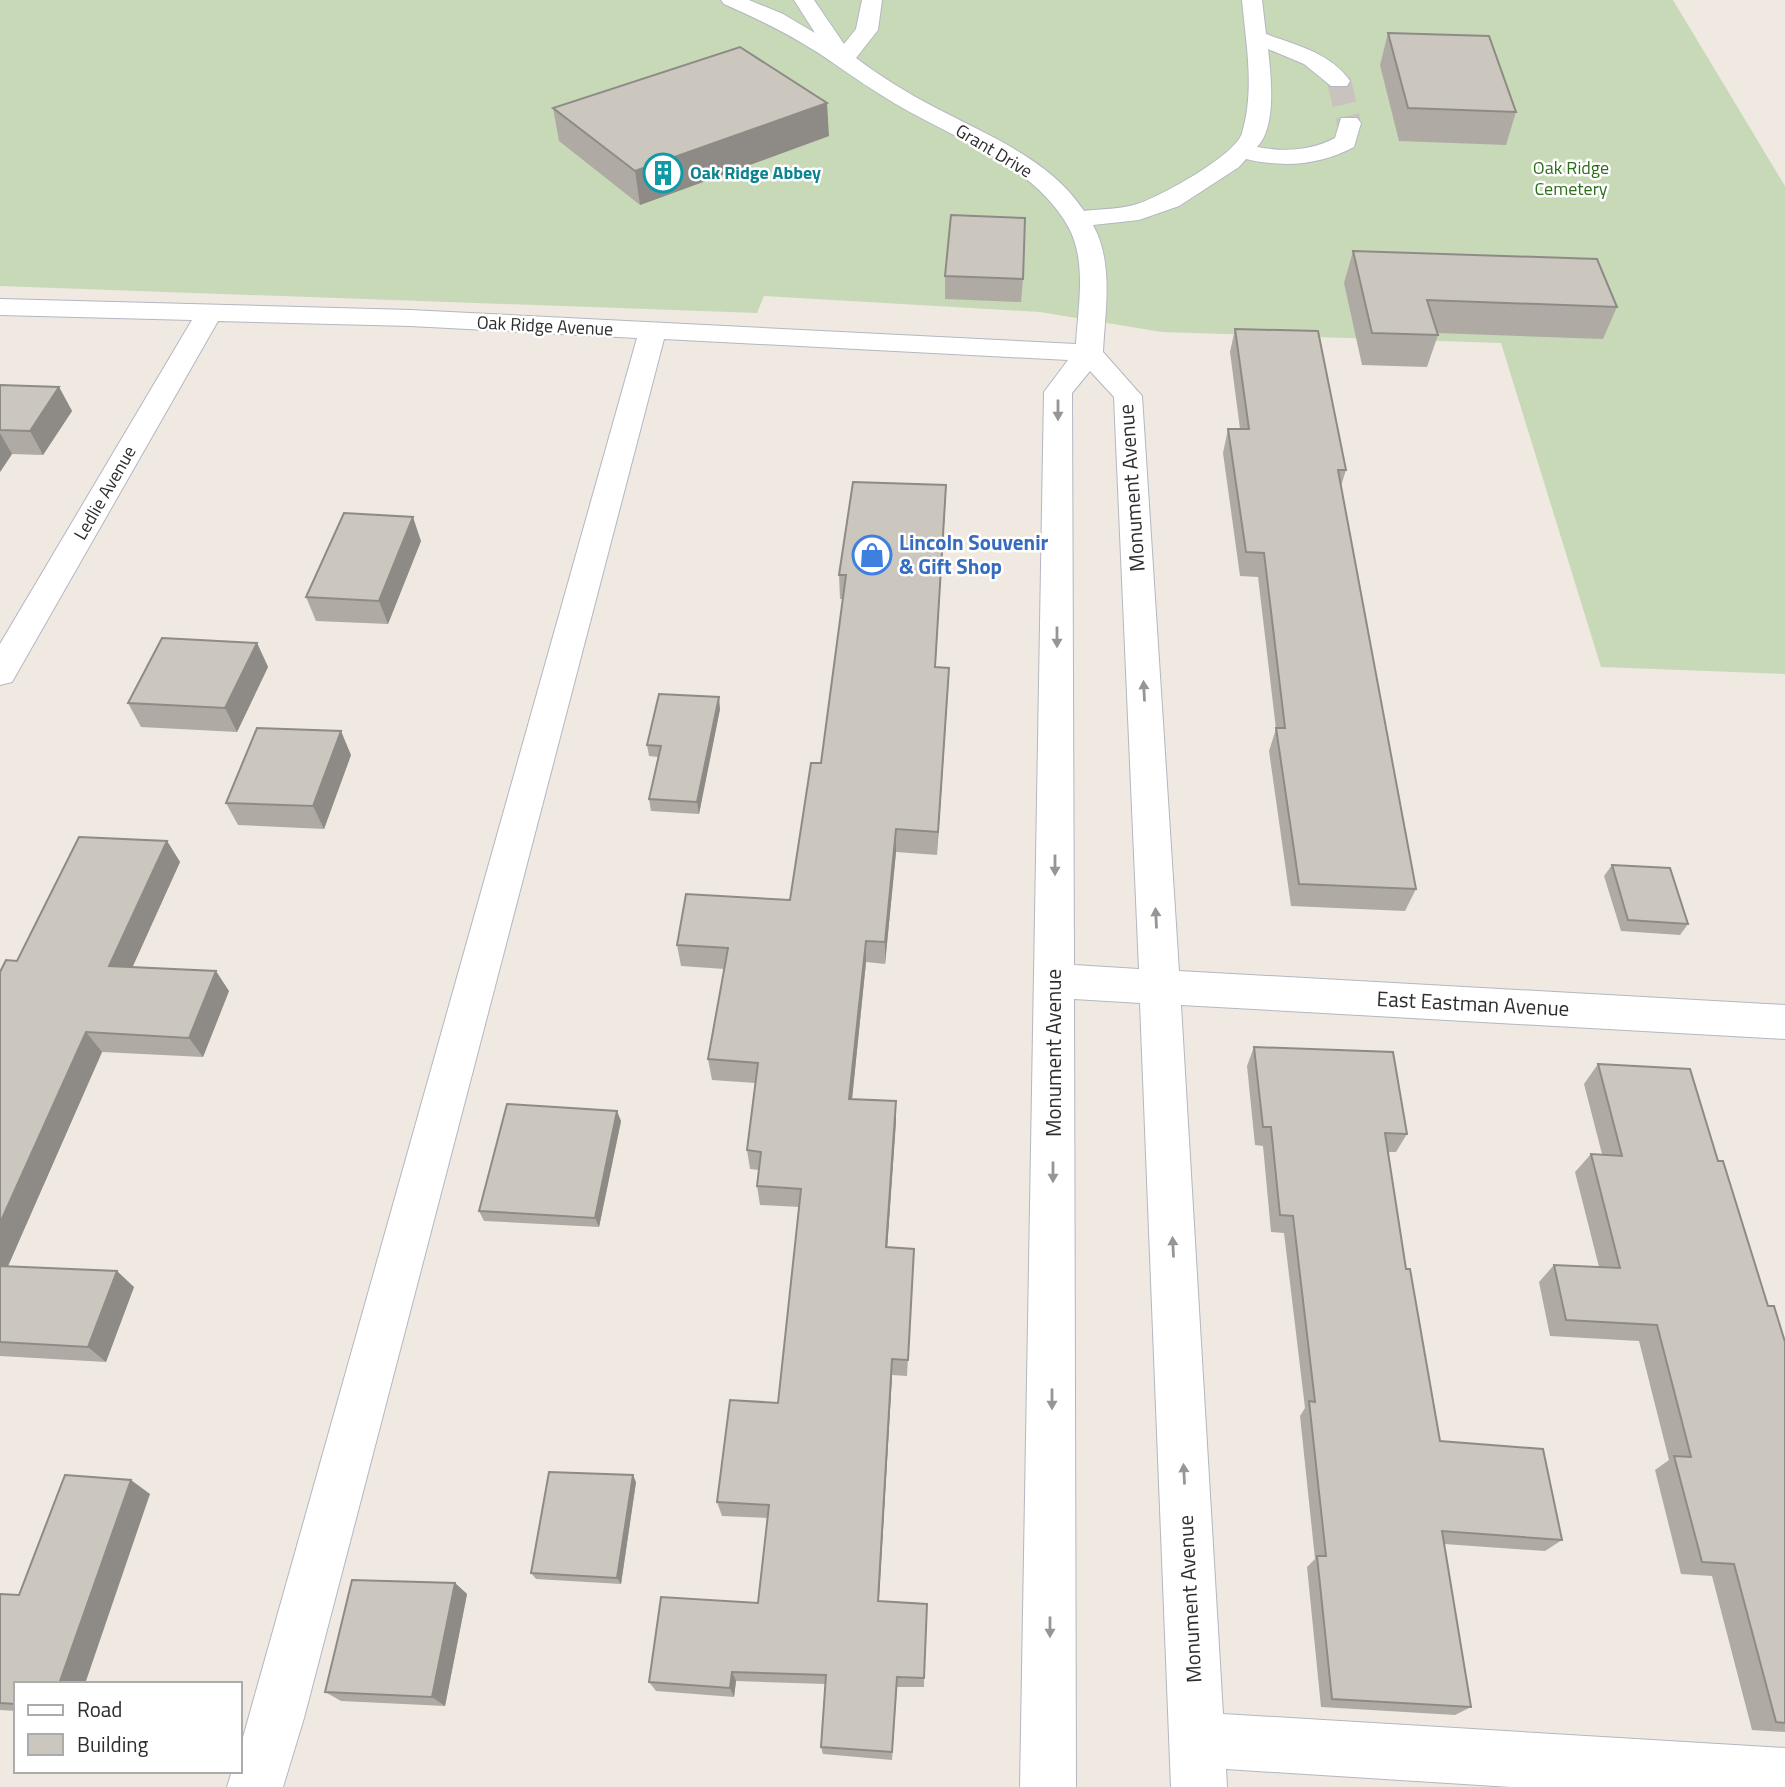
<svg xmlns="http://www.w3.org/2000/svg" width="1785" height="1787" font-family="'Titillium Web',sans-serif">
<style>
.cemetery{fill:#c8d9b8}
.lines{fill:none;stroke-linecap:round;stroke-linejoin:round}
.minor-tunnel{stroke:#c8c4bd;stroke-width:24;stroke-dasharray:24 12;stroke-linecap:butt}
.minor-casing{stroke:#b4b7c1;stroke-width:2}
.minor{fill:#fff;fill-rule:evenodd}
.wall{fill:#afaba4}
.shaded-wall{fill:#8e8b86}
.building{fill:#cbc7bf;stroke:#8e8b86;stroke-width:2}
.oneway{fill:#969696}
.labels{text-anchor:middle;stroke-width:5;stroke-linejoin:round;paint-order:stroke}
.far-street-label{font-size:18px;fill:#2e2e2e;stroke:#fff}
.far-park-label{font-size:18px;fill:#2c6e1b;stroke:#fff}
.far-culture-label{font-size:18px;font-weight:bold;fill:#0d838f;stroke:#fff;text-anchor:start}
.street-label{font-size:21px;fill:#2e2e2e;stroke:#fff}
.shop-label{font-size:21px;font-weight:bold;fill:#366cbe;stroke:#fff;text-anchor:start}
</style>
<rect width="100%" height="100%" fill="#efe9e1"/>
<polygon class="cemetery" points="0,0 1673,0 1785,186 1785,674 1601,667 1501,343 1162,332 1040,312 764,296 757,313 0,286"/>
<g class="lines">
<polyline class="minor-tunnel" points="1339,81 1349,123"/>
<defs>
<path id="minor" d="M721,0h28l34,14 32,19 -21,-33h20l30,44 12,-15 6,-29h20l-4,30 -22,28c24,18 51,35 78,49 53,28 116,52 150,104 18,-2 37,-2 53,-7 23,-7 99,-49 105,-71 13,-44 4,-89 0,-133h20l4,34c30,11 65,19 84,47l-3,5h-16l-27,-22 -36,-15c3,27 9,78 -11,98 28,5 53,4 78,-9l6,-20h16l4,5 -7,24c-34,18 -70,21 -108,12l-7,8 -60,39 -40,14 -46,5c21,38 12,86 10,127l39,44 37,575 606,34v34l-604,-34 42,709 562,34v39h-274l-285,-18 1,18h-56l-31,-784 -66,-4 2,788h-56l24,-1395 24,-32 -404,-21 -360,1379 -21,69h-56l5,-16h8v-23l397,-1410 -227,-12 -192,-5 -206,361 -12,3v-41l192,-324 -192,-5v-16l410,11 666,34c2,-37 11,-81 -7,-116 -35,-64 -115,-89 -175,-125 -20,-12 -39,-25 -58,-38 -35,-25 -73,-44 -112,-61zM1090,371l24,26 25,572 -65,-4 -2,-572z"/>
</defs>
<use href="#minor" class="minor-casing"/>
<use href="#minor" class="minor"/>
</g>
<g class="wall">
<polygon points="1388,33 1516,112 1506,145 1399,141 1380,65"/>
<polygon points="553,108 829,136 640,205 559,141"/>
<polygon points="1353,251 1617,307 1603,339 1437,333 1438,335 1427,367 1362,365 1344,283"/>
<polygon points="945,276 1023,279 1021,302 945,299"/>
<polygon points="1235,329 1346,470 1341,486 1416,889 1405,911 1291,906 1269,751 1276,729 1258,577 1240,576 1223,453 1228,429 1240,429 1230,352"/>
<polygon points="0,385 59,387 72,411 43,455 12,454 0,472"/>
<polygon points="945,510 935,667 949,668 937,855 896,852 885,964 866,962 852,1099 896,1101 896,1121 887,1247 913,1267 907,1376 892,1375 879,1601 924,1678 924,1687 897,1687 892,1760 823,1754 821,1747 825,1684 736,1681 734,1697 656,1691 649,1682 758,1603 768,1518 722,1516 717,1502 778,1403 799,1207 760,1205 757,1186 759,1170 750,1169 747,1150 756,1083 712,1080 708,1059 724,969 681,966 677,945 790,900 821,763 843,599 840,599 839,575"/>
<polygon points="421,541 388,624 316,621 306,597"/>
<polygon points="257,643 268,667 237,732 141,727 128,703"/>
<polygon points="720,709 699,814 651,811 649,799 658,757 649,756 647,745"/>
<polygon points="351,755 324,829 238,825 226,803"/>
<polygon points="167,841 180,862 132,967 229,991 203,1057 102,1052 8,1266 134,1287 106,1362 0,1356 0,972 17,961"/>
<polygon points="1612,865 1688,924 1680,935 1621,931 1604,876"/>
<polygon points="1254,1047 1407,1134 1396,1152 1388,1152 1406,1269 1440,1441 1562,1540 1545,1551 1444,1544 1471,1707 1455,1715 1321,1707 1307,1567 1315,1559 1300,1416 1305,1408 1284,1233 1271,1232 1263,1146 1255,1145 1247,1066"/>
<polygon points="1598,1064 1718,1161 1768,1306 1785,1342 1785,1732 1752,1730 1712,1576 1681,1574 1655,1470 1669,1460 1639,1341 1550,1336 1539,1282 1554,1265 1599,1267 1575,1172 1591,1154 1602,1154 1584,1084"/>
<polygon points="621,1121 599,1227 484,1221 479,1211"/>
<polygon points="636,1482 621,1584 536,1579 531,1573"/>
<polygon points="150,1494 16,1684 16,1711 0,1710 0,1594 19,1595"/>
<polygon points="455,1583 467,1594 445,1706 341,1701 325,1692"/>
</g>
<g class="shaded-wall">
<polygon points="827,103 829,136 640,205 635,171"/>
<polygon points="59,387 72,411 43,455 30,431"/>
<polygon points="0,433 12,454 0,472"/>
<polygon points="946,485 945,510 934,691 935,667"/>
<polygon points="413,517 421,541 388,624 379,601"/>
<polygon points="257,643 268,667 237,732 225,708"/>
<polygon points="949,668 948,691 937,855 938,832"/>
<polygon points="719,697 720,709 699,814 697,802"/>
<polygon points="341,731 351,755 324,829 313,806"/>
<polygon points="896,829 896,852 885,964 885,942"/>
<polygon points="167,841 180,862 124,986 109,966"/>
<polygon points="866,941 866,962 850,1119 849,1099"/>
<polygon points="216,971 229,991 203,1057 189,1038"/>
<polygon points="86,1032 102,1052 1,1282 0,1281 0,1223"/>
<polygon points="896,1101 896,1121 886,1265 886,1247"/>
<polygon points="617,1111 621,1121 599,1227 595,1218"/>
<polygon points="117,1271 134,1287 106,1362 88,1347"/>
<polygon points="892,1359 892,1375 878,1612 878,1601"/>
<polygon points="633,1475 636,1482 621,1584 617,1578"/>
<polygon points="131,1480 150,1494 85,1684 59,1684"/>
<polygon points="455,1583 467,1594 445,1706 432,1697"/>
<polygon points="732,1672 736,1681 734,1697 730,1688"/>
</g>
<g class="building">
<polygon points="1388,33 1489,36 1516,112 1408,108"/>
<polygon points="740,47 827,103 635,171 553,108"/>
<polygon points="951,215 1025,218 1023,279 945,276"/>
<polygon points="1353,251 1597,259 1617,307 1427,300 1438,335 1372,333"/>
<polygon points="1235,329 1318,331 1346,470 1338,470 1416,889 1299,884 1276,728 1285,728 1264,553 1246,552 1228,429 1249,429"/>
<polygon points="0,385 59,387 30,431 0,430"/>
<polygon points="853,482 946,485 935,667 949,668 938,832 896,829 885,942 866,941 849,1099 896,1101 886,1247 914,1249 908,1360 892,1359 878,1601 927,1604 924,1678 897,1677 892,1752 821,1747 826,1675 732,1672 730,1688 649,1682 661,1597 758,1603 769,1505 717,1502 730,1400 778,1403 801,1189 757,1186 761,1152 747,1150 758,1063 708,1059 728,948 677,945 686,894 790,900 811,763 821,763 846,575 839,575"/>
<polygon points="344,513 413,517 379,601 306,597"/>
<polygon points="162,638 257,643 225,708 128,703"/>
<polygon points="659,694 719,697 697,802 649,799 661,746 647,745"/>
<polygon points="257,728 341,731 313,806 226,803"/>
<polygon points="79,837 167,841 109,966 216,971 189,1038 86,1032 0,1223 0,972 6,960 17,961"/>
<polygon points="1612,865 1670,868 1688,924 1628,920"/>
<polygon points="1254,1047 1393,1052 1407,1134 1385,1133 1406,1269 1410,1269 1440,1441 1543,1449 1562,1540 1442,1531 1471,1707 1332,1699 1317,1556 1326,1556 1309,1401 1315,1402 1293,1216 1280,1215 1271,1127 1263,1127"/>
<polygon points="1598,1064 1690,1069 1718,1161 1723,1161 1768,1306 1774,1306 1785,1342 1785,1723 1776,1722 1734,1564 1702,1562 1674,1456 1691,1457 1657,1325 1566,1320 1554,1265 1620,1268 1591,1154 1622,1156"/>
<polygon points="507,1104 617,1111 595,1218 479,1211"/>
<polygon points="0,1266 117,1271 88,1347 0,1342"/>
<polygon points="549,1472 633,1475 617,1578 531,1573"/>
<polygon points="65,1475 131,1480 59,1684 16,1684 16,1704 0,1703 0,1594 19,1595"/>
<polygon points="352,1580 455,1583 432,1697 325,1692"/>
</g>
<defs><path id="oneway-solid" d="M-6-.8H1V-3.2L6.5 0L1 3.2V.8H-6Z" transform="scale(1.75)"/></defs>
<g class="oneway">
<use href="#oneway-solid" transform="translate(1058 410) rotate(90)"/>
<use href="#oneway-solid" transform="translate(1057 637) rotate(90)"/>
<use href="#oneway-solid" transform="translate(1144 691) rotate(-93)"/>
<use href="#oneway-solid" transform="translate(1055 865) rotate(90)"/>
<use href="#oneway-solid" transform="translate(1156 918) rotate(-93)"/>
<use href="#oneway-solid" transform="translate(1053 1172) rotate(90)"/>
<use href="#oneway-solid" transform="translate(1173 1247) rotate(-93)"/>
<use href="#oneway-solid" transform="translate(1052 1399) rotate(90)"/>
<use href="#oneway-solid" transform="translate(1184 1474) rotate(-93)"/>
<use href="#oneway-solid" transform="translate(1050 1627) rotate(90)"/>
</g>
<defs>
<symbol id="building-ring" viewBox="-11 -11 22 22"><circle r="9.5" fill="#fff" stroke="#0f9aa8" stroke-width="1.5"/><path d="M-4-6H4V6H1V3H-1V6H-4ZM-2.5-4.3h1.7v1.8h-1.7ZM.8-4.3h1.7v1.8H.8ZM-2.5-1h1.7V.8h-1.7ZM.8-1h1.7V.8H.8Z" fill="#0f9aa8"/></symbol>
<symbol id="shop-ring" viewBox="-11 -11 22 22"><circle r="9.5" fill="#fff" stroke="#3f7fe0" stroke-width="1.5"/><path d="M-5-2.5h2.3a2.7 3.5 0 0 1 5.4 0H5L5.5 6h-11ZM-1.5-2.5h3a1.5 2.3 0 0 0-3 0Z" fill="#3f7fe0"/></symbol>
</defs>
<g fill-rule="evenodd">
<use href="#building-ring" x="641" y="151" width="44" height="44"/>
<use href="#shop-ring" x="850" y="533" width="44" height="44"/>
</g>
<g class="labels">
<g class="far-street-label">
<text transform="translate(994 151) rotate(31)" y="6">Grant Drive</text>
<text transform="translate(545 326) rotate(3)" y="6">Oak Ridge Avenue</text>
<text transform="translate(105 493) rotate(-60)" y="6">Ledlie Avenue</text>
</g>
<g class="far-park-label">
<text x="1571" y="174">Oak Ridge<tspan x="1571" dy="21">Cemetery</tspan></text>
</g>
<g class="far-culture-label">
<text x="690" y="179">Oak Ridge Abbey</text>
</g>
<g class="street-label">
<text transform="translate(1132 488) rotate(-94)" y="7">Monument Avenue</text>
<text transform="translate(1473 1004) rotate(3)" y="7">East Eastman Avenue</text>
<text transform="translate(1054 1053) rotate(-90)" y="7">Monument Avenue</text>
<text transform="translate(1190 1599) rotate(-93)" y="7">Monument Avenue</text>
</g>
<g class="shop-label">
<text x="899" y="550">Lincoln Souvenir<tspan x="899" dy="24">&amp; Gift Shop</tspan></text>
</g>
</g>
<rect x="14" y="1682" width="228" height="91" fill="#ffffff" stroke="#ababab" stroke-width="2"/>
<rect x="28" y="1705" width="35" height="10" fill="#ffffff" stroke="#ababab" stroke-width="2"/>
<text x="77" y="1717" font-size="21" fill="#2e2e2e">Road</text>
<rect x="28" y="1734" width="35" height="21" fill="#cbc7bf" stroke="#ababab" stroke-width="2"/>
<text x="77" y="1752" font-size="21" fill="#2e2e2e">Building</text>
</svg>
